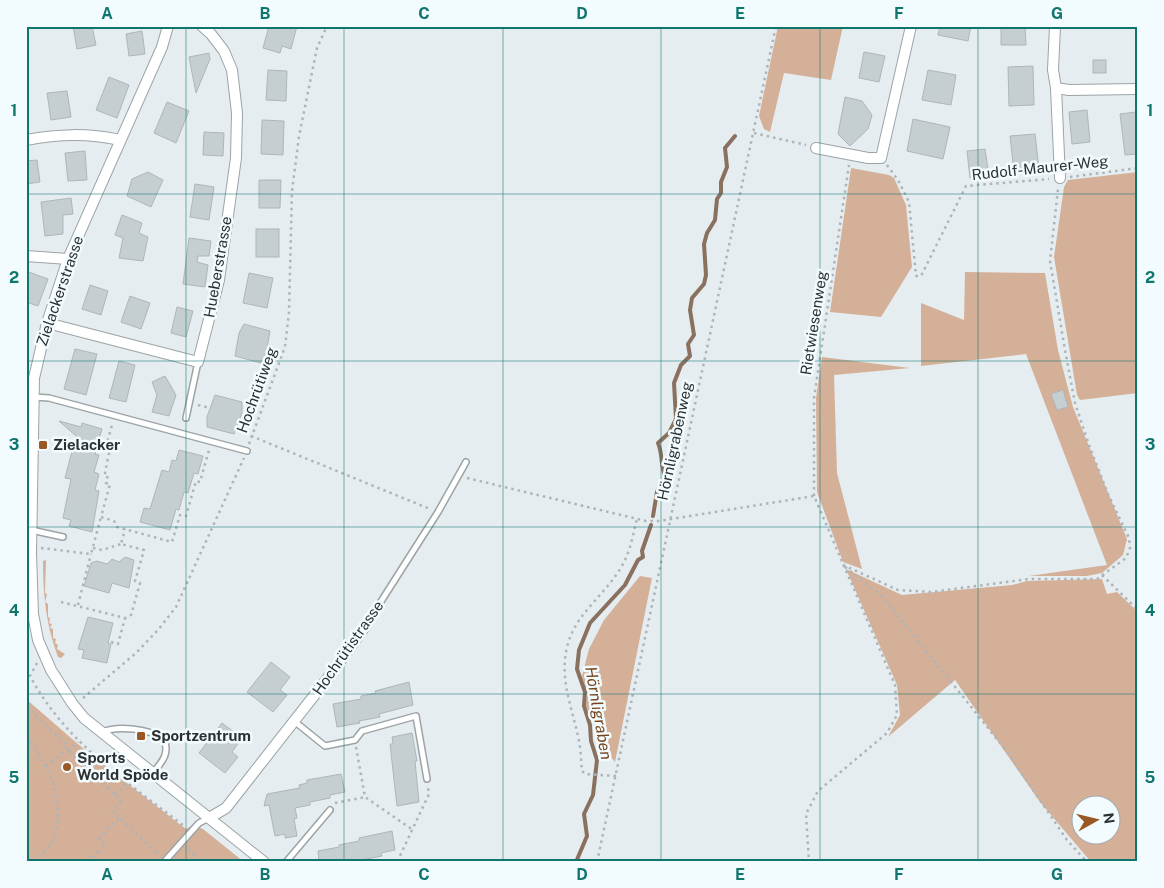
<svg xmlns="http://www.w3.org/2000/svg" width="1164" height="888" font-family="'Public Sans',sans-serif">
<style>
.green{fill:#d5b098;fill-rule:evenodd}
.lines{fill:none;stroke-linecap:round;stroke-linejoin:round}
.stream{stroke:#8a705e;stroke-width:4}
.building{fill:#c5ced1;stroke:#aeb6b9}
.service-casing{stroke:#9ca4a7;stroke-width:8}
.minor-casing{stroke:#9ca4a7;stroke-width:12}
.path{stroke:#aeb4b7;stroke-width:2.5;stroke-dasharray:2.5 4;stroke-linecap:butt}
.service{stroke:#fff;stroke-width:5}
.minor{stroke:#fff;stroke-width:10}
.grid{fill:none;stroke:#0f766e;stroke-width:1;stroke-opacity:0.55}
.poi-dot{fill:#995824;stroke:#f2fbfe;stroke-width:2}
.labels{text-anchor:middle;stroke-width:5;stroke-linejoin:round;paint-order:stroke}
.street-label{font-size:15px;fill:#2e3133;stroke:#f2fbfe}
.poi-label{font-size:15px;font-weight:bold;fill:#2e3133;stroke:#f2fbfe;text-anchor:start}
.water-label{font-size:16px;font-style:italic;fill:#78441b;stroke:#f2fbfe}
.neatline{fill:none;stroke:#0f766e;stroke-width:2}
.grid-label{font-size:16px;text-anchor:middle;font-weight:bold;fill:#0f766e}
</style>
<rect width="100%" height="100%" fill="#e5edf0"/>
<g class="green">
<polygon points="778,26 843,26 831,80 784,73 770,132 764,129 759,116"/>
<polygon points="851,168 889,175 894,178 906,205 912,267 881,317 830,312"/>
<polygon points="1138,172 1138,393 1080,400 1077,395 1054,257 1064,187 1068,180"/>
<polygon points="965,272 1045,273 1058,350 1073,407 1127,539 1123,555 1102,573 1087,576 1029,576 1107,565 1026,354 921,366 921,303 964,320"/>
<polygon points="822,357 910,368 834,375 837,473 862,569 843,562 817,492 816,398"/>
<path d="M46,560l-1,33 2,1 -2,8 3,2v13l2,1 -1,5 3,1 -2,4 3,1v9l3,1 -1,4 3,2 -1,4 8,5 -4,4 -3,-1c-12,-32 -15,-62 -15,-96z"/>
<path d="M846,569l56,26 110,-10 15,-4 75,-2 5,15 10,-2 21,20v250h-47l-51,-60 -85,-122 -67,57 12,-22 -3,-30zM1082,806h30v30h-30z"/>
<polygon points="640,576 652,578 615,762 602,746 586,706 587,694 582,676 589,649 604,620"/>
<polygon points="26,699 86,751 186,829 193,825 203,829 244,862 26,862"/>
</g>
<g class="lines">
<g class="stream">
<path d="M653,516l4,-24 8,-16c-5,-13 -2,-21 -7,-33l11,-10 7,-14 -2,-36 7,-18 9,-9 -2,-12 6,-9 -4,-25 2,-12 12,-14 2,-9 -2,-31 3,-11 8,-13 2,-21 4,-6v-11l6,-15 -2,-19 10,-12"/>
<polyline points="576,862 587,836 584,814 593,795 597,760 591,741 590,725 584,706 585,692 577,669 579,650 590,623 625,585 638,560 643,557 642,551 651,525"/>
</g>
</g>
<g class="building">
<polygon points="73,26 92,26 96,45 77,49"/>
<polygon points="269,26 297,26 291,49 282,46 280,53 263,48"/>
<polygon points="940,26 971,26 968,41 938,35"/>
<polygon points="1001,26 1025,26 1026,45 1001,45"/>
<polygon points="142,31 145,54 129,56 126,34"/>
<polygon points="864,52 885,56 879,82 859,78"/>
<polygon points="209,53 210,59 196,93 189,57"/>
<rect x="1093" y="60" width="13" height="13"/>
<polygon points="1033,66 1034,105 1009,106 1008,67"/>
<polygon points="268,70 287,71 286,101 266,100"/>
<polygon points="928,70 956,75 951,105 922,100"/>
<polygon points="109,77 129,85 117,118 96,110"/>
<polygon points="67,91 71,117 51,120 47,93"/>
<polygon points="845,97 862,101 872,115 868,129 850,146 838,134"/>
<polygon points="167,102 189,111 176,143 154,133"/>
<polygon points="1087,110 1090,142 1072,144 1069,112"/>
<polygon points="1136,112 1138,154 1125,155 1120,114"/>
<polygon points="913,119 950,127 943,159 907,151"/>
<polygon points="262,120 284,121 283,155 261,154"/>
<polygon points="204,132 224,133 223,156 203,155"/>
<polygon points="1035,134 1039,169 1014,172 1010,136"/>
<polygon points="985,149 989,176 970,178 967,151"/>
<polygon points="85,151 87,180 68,181 65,153"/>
<polygon points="37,160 40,182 26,184 26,161"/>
<polygon points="148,172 163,180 151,207 127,196 132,179"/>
<polygon points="259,180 281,180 280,208 259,208"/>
<polygon points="195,184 214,187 209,220 190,217"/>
<polygon points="71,198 73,214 63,215 63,234 45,236 41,202"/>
<polygon points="122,215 142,223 139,233 148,237 143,261 119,258 123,238 115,235"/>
<rect x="256" y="229" width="23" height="28"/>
<polygon points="189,238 211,241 209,256 198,256 197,262 208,265 205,287 183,284"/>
<polygon points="26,271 48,279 38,306 26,302"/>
<polygon points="249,273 273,278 267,308 243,303"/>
<polygon points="90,285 108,291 101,315 82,309"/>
<polygon points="130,296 150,303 141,329 121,322"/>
<polygon points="177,307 193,311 186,337 171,333"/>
<polygon points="244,324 270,331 266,354 261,363 235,356 239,333"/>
<polygon points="75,349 97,354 86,395 64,389"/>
<polygon points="119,361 135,365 126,402 109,398"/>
<polygon points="165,376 176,395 169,416 152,412 157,395 152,382"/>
<polygon points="1063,390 1068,407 1057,410 1051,394"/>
<polygon points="215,395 242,402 242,413 234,434 207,427 207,417"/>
<polygon points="59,421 81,427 82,423 102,429 95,454 99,455 94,472 99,474 95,490 99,491 92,532 69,526 71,520 63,518 71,479 65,478 76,436"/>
<polygon points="179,450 203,456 198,474 194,473 188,493 184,492 179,510 176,509 170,530 140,522 144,508 150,509 162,470 169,472 172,460 176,461"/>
<polygon points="125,557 134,560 129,588 112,583 109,593 84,586 91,563 97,561 107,564 112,559 119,562"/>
<polygon points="88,617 113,623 108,643 111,644 107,663 82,658 84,650 78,649"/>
<polygon points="271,662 290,677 280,690 287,695 273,712 247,692"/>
<polygon points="409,682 413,705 379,714 380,717 359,721 360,723 337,727 333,704 361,699 361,696 376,693 375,691"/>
<polygon points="222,723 242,738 232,752 238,757 225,773 199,753"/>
<polygon points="412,733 417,761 415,761 419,802 397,806 390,744 393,744 392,737"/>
<polygon points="341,774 345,792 330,795 330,798 310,802 310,805 295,808 297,818 294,819 297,836 285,838 285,834 275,836 269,805 264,806 267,794 300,788 299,785 307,783 307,780"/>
<polygon points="392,831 395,850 381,853 382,856 361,860 362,862 319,862 318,851 339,847 339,845 359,841 359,838"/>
</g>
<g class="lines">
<defs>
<g id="service">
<polyline points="34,397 49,398 247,451"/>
<polyline points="186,418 198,362"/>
<polyline points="31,530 63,537"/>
<polyline points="366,625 438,512 466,462"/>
<polyline points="294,721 325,746 355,740 362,731 416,716 427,779"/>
<path d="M102,732c17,-7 47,-3 62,7 6,15 -2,23 -12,35"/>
<polyline points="164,862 199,823 209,818"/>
<polyline points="286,862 330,810"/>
</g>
<g id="minor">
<polyline points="168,26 162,47 68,259 47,323 34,378 31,553 33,614 38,640 51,670 72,703 84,718 264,862"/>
<polyline points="1055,26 1053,70 1056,88 1069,90 1138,89"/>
<polyline points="1056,88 1060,178"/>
<path d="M26,140c33,-6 61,-7 94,0"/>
<polyline points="816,148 868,158 881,158 911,26"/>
<polyline points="26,256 68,259"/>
<polyline points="47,323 198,362 219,280 236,158 237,113 232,70 224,51 211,34 202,26"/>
<polyline points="209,818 226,808 331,674 366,625"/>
</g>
</defs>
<use href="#service" class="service-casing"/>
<use href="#minor" class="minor-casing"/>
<g class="path">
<polyline points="754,133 806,145"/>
<polyline points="887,165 898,180 909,202 916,276 921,276 966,186 1049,179"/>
<polyline points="1070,177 1138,168"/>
<polyline points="198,405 210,408"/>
<polyline points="251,436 430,509"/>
<polyline points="249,444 285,347 289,312 292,191 299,136 317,48 327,26"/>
<polyline points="102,446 110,448 105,473 108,474 106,483 110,484 101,517 114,521 117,527 172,542 180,515 186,516 196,481 200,482 209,450"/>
<polyline points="106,447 112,425"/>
<polyline points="467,478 646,521 659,521 814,496 895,685 897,715 887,733 818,791 806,814 809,862"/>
<polyline points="814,496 814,398 849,165"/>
<polyline points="41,548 91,554 101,517"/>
<polyline points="93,548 102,550 121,544"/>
<polyline points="843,565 898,590 931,592 1029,579 1097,579 1126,558 1130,548 1129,538 1108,494 1089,445 1075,403 1065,350 1050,261 1058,189"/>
<polyline points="845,567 884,598 1008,753 1067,840 1087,862"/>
<polyline points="1102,575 1138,610"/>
<polyline points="61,602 125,618 131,615 140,583 135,581 144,550 121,544 125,529"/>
<polyline points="78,605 91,554"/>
<polyline points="111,642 118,644 125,618"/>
<path d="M37,663l-7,13c36,67 96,105 154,150"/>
<polyline points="83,698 136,653 158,630 176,607 244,458"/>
<polyline points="26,707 68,746 66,749 121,801 112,811 158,854"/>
<path d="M26,738c23,25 42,70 26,104 -4,7 -13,14 -18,20"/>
<polyline points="356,747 365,797 413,830"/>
<polyline points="68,751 78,742"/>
<polyline points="46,766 66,749"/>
<path d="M616,776l-31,-2 -3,-3c-1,-10 -1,-20 -3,-30 -6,-32 -20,-60 -12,-94 8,-33 36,-50 53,-78 10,-15 13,-34 17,-51"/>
<polyline points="115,795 127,782"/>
<polyline points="335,803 365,797"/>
<polyline points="188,849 201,862"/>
<polyline points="88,862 105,844 99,839 119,818"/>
<polyline points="390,862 398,860 429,794 428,788"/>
<polyline points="597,862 776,26"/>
</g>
<use href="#service" class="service"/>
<use href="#minor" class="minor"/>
</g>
<path class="grid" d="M186,26v836M344,26v836M503,26v836M661,26v836M820,26v836M978,26v836M26,194h1112M26,361h1112M26,527h1112M26,694h1112"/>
<g class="poi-dot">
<rect x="38" y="440" width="10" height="10" rx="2.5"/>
<rect x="136" y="731" width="10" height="10" rx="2.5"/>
<circle cx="67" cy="767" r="5"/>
</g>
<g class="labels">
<g class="street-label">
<text transform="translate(1040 168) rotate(-6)" y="5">Rudolf-Maurer-Weg</text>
<text transform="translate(218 267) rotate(-80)" y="5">Hueberstrasse</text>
<text transform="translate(60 291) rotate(-71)" y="5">Zielackerstrasse</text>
<text transform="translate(814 323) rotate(-81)" y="5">Rietwiesenweg</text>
<text transform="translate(257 390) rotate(-70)" y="5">Hochrütiweg</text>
<text transform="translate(675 441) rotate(-78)" y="5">Hörnligrabenweg</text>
<text transform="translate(348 648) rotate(-55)" y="5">Hochrütistrasse</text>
</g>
<g class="poi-label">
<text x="53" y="450">Zielacker</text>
<text x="151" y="741">Sportzentrum</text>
<text x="77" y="763">Sports<tspan x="77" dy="17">World Spöde</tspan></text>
</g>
<g class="water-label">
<text transform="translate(599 713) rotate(80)" y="6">Hörnligraben</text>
</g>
</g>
<rect width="1164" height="888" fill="none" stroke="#f2fbfe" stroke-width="55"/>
<g transform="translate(1096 820) rotate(82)"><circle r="24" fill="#f2fbfe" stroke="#a4aaad"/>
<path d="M0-4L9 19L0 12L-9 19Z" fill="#995824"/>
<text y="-8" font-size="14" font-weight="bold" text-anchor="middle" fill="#2e3133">N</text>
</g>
<rect x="28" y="28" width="1108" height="832" class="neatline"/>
<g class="grid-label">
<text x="107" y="19">A</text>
<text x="265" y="19">B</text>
<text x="424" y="19">C</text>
<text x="582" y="19">D</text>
<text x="740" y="19">E</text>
<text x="899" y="19">F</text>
<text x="1057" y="19">G</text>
<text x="14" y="116">1</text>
<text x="1150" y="116">1</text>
<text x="14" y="283">2</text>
<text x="1150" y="283">2</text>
<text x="14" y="450">3</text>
<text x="1150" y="450">3</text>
<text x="14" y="616">4</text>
<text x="1150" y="616">4</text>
<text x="14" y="783">5</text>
<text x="1150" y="783">5</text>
<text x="107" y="880">A</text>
<text x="265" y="880">B</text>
<text x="424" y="880">C</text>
<text x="582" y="880">D</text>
<text x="740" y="880">E</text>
<text x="899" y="880">F</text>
<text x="1057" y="880">G</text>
</g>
</svg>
